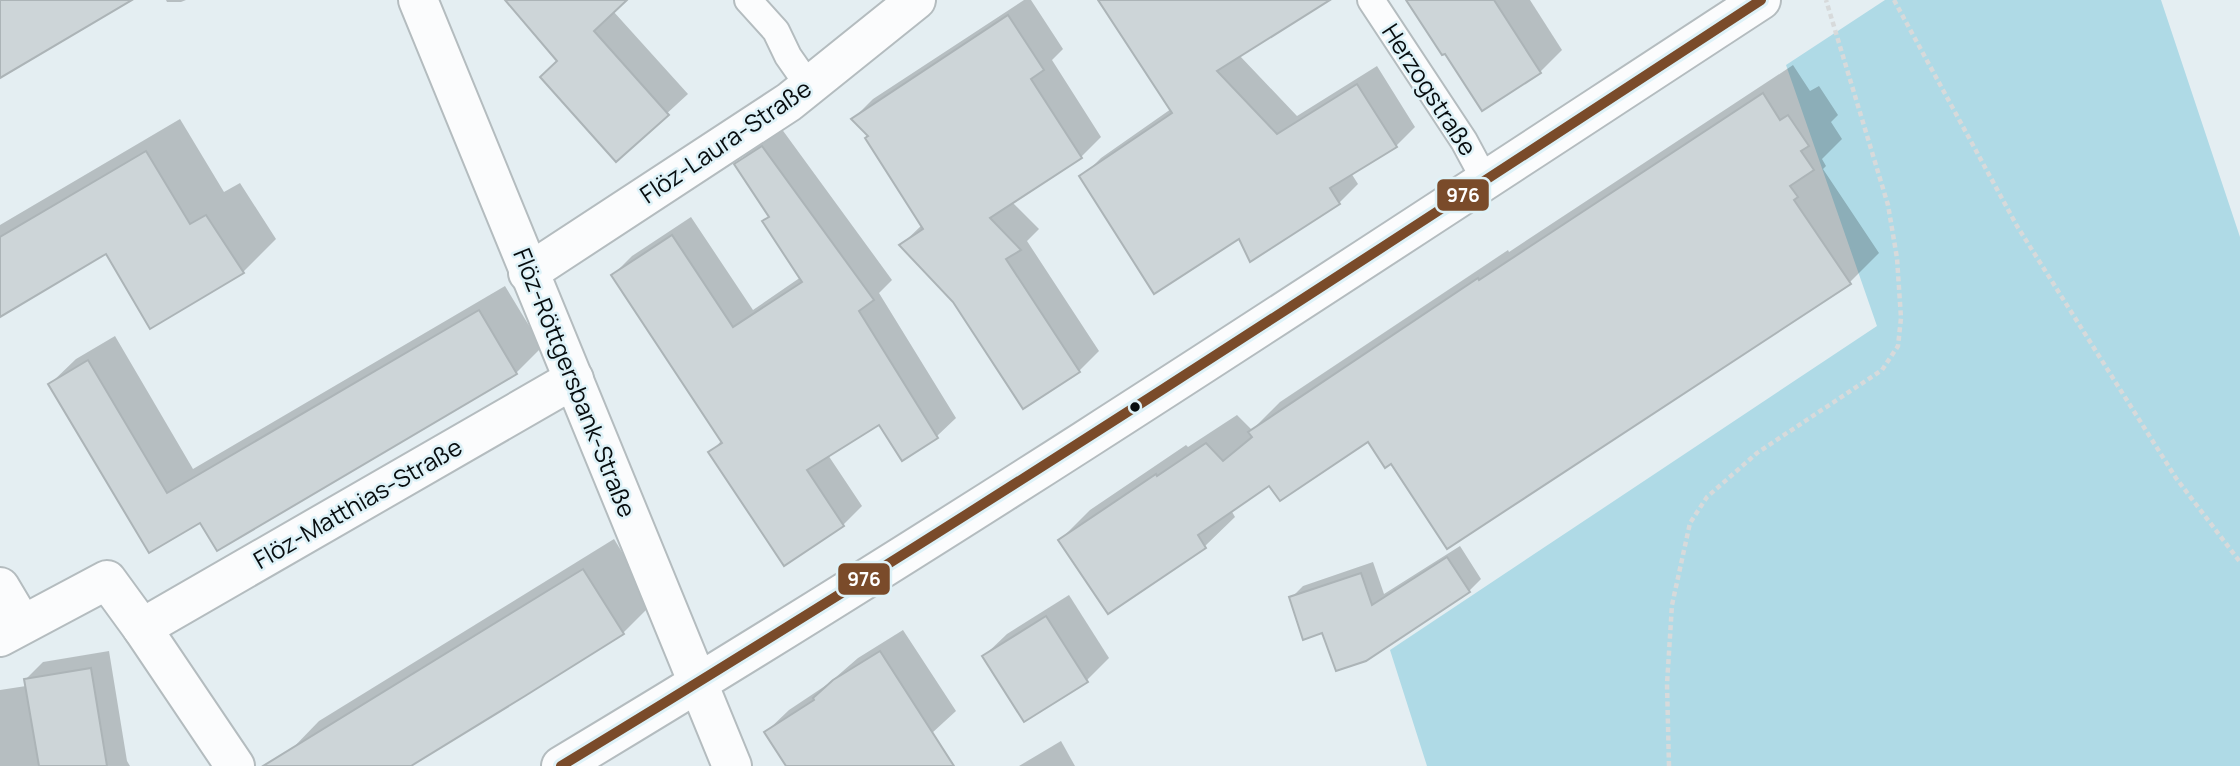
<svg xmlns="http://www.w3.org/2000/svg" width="2240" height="766" font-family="Manrope,sans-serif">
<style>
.green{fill:#afdae6}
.shadow{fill:#0003}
.building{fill:#cdd5d8;stroke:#acb4b7;stroke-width:2}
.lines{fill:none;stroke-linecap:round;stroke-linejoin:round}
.service-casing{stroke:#b4bcbf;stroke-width:30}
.minor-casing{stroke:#b4bcbf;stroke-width:42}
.path{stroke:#d7dadb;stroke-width:4.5;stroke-dasharray:5 3.5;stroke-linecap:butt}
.service{stroke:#fbfcfd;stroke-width:26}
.minor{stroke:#fbfcfd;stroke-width:38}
.bus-1-casing{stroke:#def2f8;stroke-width:16}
.bus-1{stroke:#7a4b2a;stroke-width:10}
.bus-dot{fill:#070d0f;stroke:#def2f8;stroke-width:2.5}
.labels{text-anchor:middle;stroke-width:5;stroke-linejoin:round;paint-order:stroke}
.street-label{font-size:24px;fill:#070d0f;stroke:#def2f8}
.line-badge{stroke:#def2f8;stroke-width:2.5}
.badge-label{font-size:19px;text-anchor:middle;font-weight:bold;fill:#fff}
</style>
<rect width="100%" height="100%" fill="#e4eef2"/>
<polygon class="green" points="1885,0 2161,0 2240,237 2240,766 1427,766 1390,650 1877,326 1786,65"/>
<g class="shadow">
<polygon points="166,0 186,0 181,2 167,2"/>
<polygon points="507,0 625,0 613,11 688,94 616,160 559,60"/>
<polygon points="1024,0 1031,0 1063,49 1052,60 1101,137 1081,157 1012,202 1039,229 1027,241 1099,351 1079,371 954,301 901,245 922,225 869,136 853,119 873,99"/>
<polygon points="1100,0 1243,0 1239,55 1297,116 1377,66 1415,127 1396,146 1351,173 1358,184 1339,203 1239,237 1082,177 1101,158 1171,109"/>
<polygon points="1432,0 1530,0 1562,50 1540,72 1496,100"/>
<polygon points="1793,65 1810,91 1819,86 1838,115 1831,122 1842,139 1822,159 1826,166 1823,169 1879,253 1850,282 1392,461 1369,439 1270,483 1231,510 1235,517 1205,546 1109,611 1060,540 1090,510 1186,445 1188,447 1237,415 1252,430 1280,402 1508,250 1509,252"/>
<polygon points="180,119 224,192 240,183 276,239 243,272 107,252 0,315 0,225"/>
<polygon points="781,128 892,280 879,293 956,418 937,436 902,459 880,422 828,455 862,506 843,525 711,452 722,440 613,275 632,256 691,217 753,310 801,277 770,216 736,165 755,146"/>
<polygon points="505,286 542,347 516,373 201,521 149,551 50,384 76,359 115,336 193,469"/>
<polygon points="614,539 653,603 623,633 408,766 298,766 289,752 319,721"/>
<polygon points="1460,546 1481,579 1469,591 1365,659 1323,631 1291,598 1303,586 1373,562 1384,594"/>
<polygon points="1069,595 1109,658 1086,681 984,656 1007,634"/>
<polygon points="903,630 956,711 896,766 788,766 766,732 789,710 828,684 858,658"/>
<polygon points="109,651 127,761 130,766 0,766 0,690 26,686 25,680 43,662"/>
<polygon points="1061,741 1075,766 1019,766"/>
</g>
<g class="building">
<polygon points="0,0 132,0 0,78"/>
<polygon points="505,0 627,0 594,31 669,115 616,162 540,77 557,61"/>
<polygon points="1098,0 1330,0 1217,71 1277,134 1357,84 1397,147 1330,188 1340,204 1250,262 1239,239 1154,294 1079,176 1172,113"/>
<polygon points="1406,0 1494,0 1541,73 1482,111 1445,54 1442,55"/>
<polygon points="1008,15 1044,70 1031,79 1082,158 990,218 1021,250 1006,259 1080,372 1023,409 953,302 899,245 923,229 865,138 868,136 851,119"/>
<polygon points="1763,93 1780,120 1788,115 1809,146 1801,151 1814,170 1790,186 1798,197 1794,200 1851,284 1447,549 1391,464 1385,468 1368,442 1280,501 1269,486 1198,535 1206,548 1108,614 1058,540 1156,474 1157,476 1206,443 1223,461 1252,437 1248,432 1478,278 1479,280"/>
<polygon points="762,146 874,300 859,311 938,438 902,461 879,425 807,470 844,526 784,566 708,452 722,443 611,275 672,235 733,327 802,282 762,221 769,217 734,164"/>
<polygon points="146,151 190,224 206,215 244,273 150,329 106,254 0,317 0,237"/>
<polygon points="479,310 517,374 217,551 200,523 149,553 48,384 88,360 167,493"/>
<polygon points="1447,557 1470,592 1366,661 1336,671 1322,633 1303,640 1289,597 1361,573 1372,605"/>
<polygon points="583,569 624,634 525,696 411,766 263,766"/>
<polygon points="1046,616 1088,682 1024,722 982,656"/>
<polygon points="880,651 954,766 786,766 764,732 814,700 813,698 833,680"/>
<polygon points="91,668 107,766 39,766 24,679"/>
</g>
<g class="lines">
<defs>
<g id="service">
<polyline points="748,0 776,31 788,56 809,86"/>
<polyline points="1371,0 1464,141 1485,180"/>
</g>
<g id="minor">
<polyline points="418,0 732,766"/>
<polyline points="528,273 789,102 916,0"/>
<polyline points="0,587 22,624"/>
<polyline points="142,628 574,379"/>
<polyline points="0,637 107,580 142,628 235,766"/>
<path d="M561,766c407,-244 802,-506 1200,-766"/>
</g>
</defs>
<use href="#service" class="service-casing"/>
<use href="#minor" class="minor-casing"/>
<g class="path">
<polyline points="1894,0 2017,226 2176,478 2240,562"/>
<polyline points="1669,766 1667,684 1672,605 1690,523 1707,497 1757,453 1882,370 1898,346 1901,318 1897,258 1888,205 1826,0"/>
</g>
<use href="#service" class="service"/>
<use href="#minor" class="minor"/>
<defs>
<path id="bus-1" d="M561,766c406,-246 803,-506 1200,-766"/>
</defs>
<use href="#bus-1" class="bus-1-casing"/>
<use href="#bus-1" class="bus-1"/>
</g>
<circle class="bus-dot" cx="1135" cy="407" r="6"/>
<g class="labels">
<g class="street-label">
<text transform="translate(1429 90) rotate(57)" y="8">Herzogstraße</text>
<text transform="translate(726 142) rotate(-34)" y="8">Flöz-Laura-Straße</text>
<text transform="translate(574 383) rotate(68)" y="8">Flöz-Röttgersbank-Straße</text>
<text transform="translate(358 504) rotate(-30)" y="8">Flöz-Matthias-Straße</text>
</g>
</g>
<g class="line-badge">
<rect x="1436" y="178" width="54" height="34" rx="7" fill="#7a4b2a"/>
<rect x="837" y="562" width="54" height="34" rx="7" fill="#7a4b2a"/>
</g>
<g class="badge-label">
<text x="1463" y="202">976</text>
<text x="864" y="586">976</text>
</g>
</svg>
